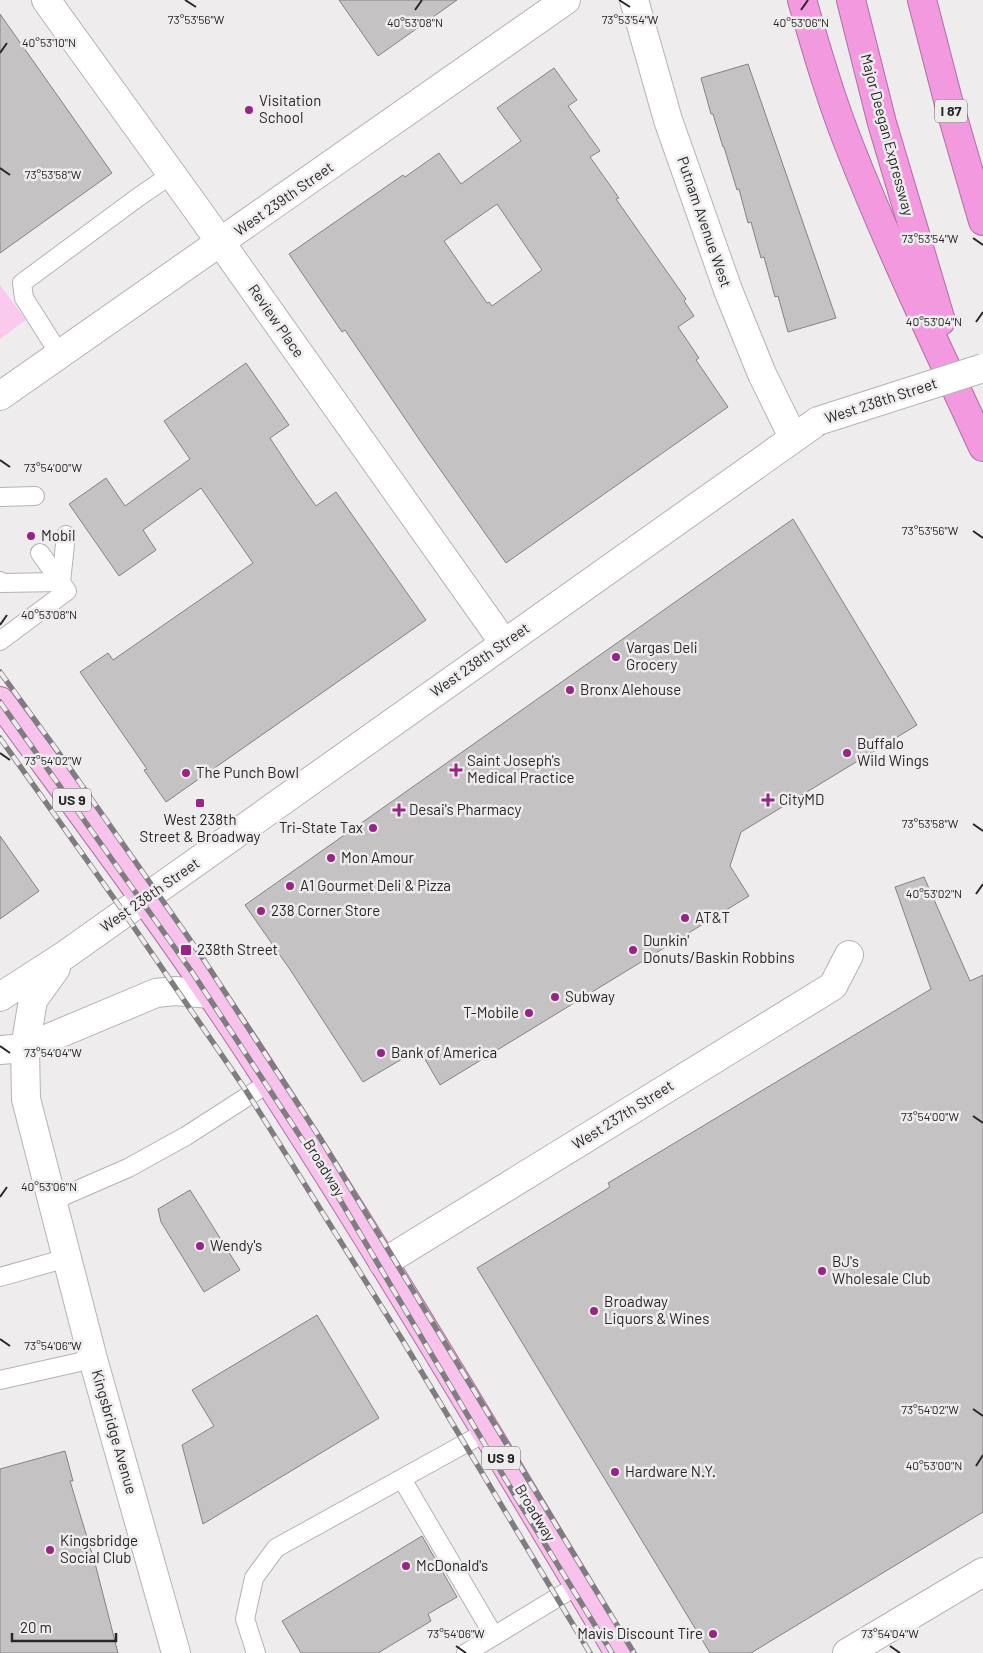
<svg xmlns="http://www.w3.org/2000/svg" width="983" height="1653" font-family="Barlow,sans-serif">
<style>
.green{fill:#fbc9ee}
.building{fill:#c5c2c4;stroke:#848284;fill-rule:evenodd}
.lines{fill:none;stroke-linecap:round;stroke-linejoin:round}
.service-casing{stroke:#b5b2b4;stroke-width:20}
.minor-casing{stroke:#b5b2b4;stroke-width:30}
.primary-casing{stroke:#ac71a0;stroke-width:30}
.motorway-casing{stroke:#ac71a0;stroke-width:30}
.service{stroke:#fff;stroke-width:18}
.minor{stroke:#fff;stroke-width:28}
.primary{stroke:#f8c2ec;stroke-width:28}
.motorway{stroke:#f399e0;stroke-width:28}
.rail-casing{stroke:#7f7d7f;stroke-width:5.5}
.rail{stroke:#efecee;stroke-width:4;stroke-dasharray:11;stroke-linecap:butt}
.minor-bridge-casing{stroke:#b5b2b4;stroke-width:30;stroke-linecap:butt}
.minor-bridge{stroke:#fff;stroke-width:28}
.ticks{fill:none;stroke:#292829;stroke-width:2}
.poi-dot{fill:#962584;stroke:#efecee;stroke-width:2}
.labels{text-anchor:middle;stroke-width:5;stroke-linejoin:round;paint-order:stroke}
.shield{fill:#efecee;stroke:#646364;stroke-width:1}
.shield-label{font-size:14px;font-weight:bold;fill:#292829}
.poi-label{font-size:15px;fill:#292829;stroke:#efecee;text-anchor:start}
.street-label{font-size:15px;fill:#292829;stroke:#efecee}
.ticks-label{font-size:12px;text-anchor:middle;fill:#292829;stroke:#efecee;stroke-width:5;stroke-linejoin:round;paint-order:stroke}
</style>
<rect width="100%" height="100%" fill="#efecee"/>
<polygon class="green" points="0,285 26,320 0,339"/>
<g class="building">
<polygon points="339,0 457,0 378,56"/>
<polygon points="0,14 112,173 0,253"/>
<polygon points="748,64 836,318 788,332 778,296 775,297 764,257 761,258 751,222 748,223 739,189 737,190 724,147 723,147 713,114 711,114 701,78"/>
<path d="M554,68l23,32 -9,6 32,45 -10,6 29,41 -3,1 70,100 -2,2 10,15 -16,11 21,31 -3,2 32,47 -222,156 -81,-115 -80,-118 -3,2 -53,-78 114,-79 2,2 34,-24 22,31 60,-43 -24,-33zM497,204l45,66 -50,36 -3,-4 -2,1 -43,-62z"/>
<polygon points="246,363 289,425 270,438 297,479 316,506 336,492 426,620 166,802 144,770 147,769 80,672 108,653 113,660 253,563 201,488 143,530 156,550 119,576 69,504 106,478 125,506 190,459 164,421"/>
<polygon points="793,519 917,725 741,832 730,866 749,896 440,1085 419,1049 363,1082 291,971 245,905"/>
<polygon points="0,836 39,891 0,919"/>
<polygon points="924,877 970,981 983,975 983,1512 751,1653 710,1653 477,1268 610,1187 608,1183 931,989 895,887"/>
<polygon points="190,1190 240,1270 204,1292 161,1222 158,1209"/>
<polygon points="317,1315 379,1418 203,1524 182,1445 214,1426 192,1390"/>
<polygon points="65,1451 73,1481 70,1481 96,1567 118,1653 0,1653 0,1469"/>
<polygon points="422,1536 457,1597 428,1614 431,1621 378,1653 301,1653 282,1621"/>
</g>
<g class="lines">
<defs>
<g id="service">
<polyline points="60,355 24,298 22,283 137,198 172,174"/>
<polyline points="0,497 35,496"/>
<polyline points="0,581 1,583 61,582"/>
<polyline points="61,582 66,535"/>
<polyline points="0,641 67,591 40,553"/>
<polyline points="52,1201 128,1168 186,1136 270,1082"/>
<polyline points="0,1277 67,1258"/>
<polyline points="0,1380 93,1359"/>
<polyline points="402,1479 494,1636"/>
<polyline points="256,1653 245,1619 254,1578 276,1548 486,1432"/>
<polyline points="466,1653 578,1585"/>
</g>
<g id="minor">
<polyline points="46,0 199,212 504,643"/>
<polyline points="634,0 668,120 728,290 762,374 793,437"/>
<polyline points="0,396 566,0"/>
<polyline points="56,968 33,1000 25,1048 26,1099 93,1359 176,1653"/>
<polyline points="0,997 65,955 818,421"/>
<polyline points="0,1050 25,1048 156,993 175,991 211,994"/>
<polyline points="383,1263 833,986 849,955"/>
<polyline points="847,1653 983,1572"/>
</g>
<path id="primary" d="M0,701c92,126 186,251 270,382 121,187 234,379 349,570"/>
<g id="motorway">
<path d="M802,0c14,48 28,97 47,145 40,102 88,202 134,302"/>
<polyline points="851,0 882,123 941,321"/>
<polyline points="922,0 949,104 983,221"/>
</g>
</defs>
<use href="#service" class="service-casing"/>
<use href="#minor" class="minor-casing"/>
<use href="#primary" class="primary-casing"/>
<use href="#motorway" class="motorway-casing"/>
<use href="#service" class="service"/>
<use href="#minor" class="minor"/>
<use href="#primary" class="primary"/>
<use href="#motorway" class="motorway"/>
<defs>
<g id="rail">
<polyline points="0,672 64,760 200,954 320,1138 634,1653"/>
<polyline points="0,702 192,972 323,1171 516,1497 612,1653"/>
<polyline points="0,738 118,904 245,1089 403,1341 590,1653"/>
</g>
</defs>
<use href="#rail" class="rail-casing"/>
<use href="#rail" class="rail"/>
<defs>
<polyline id="minor-bridge" points="818,421 983,368"/>
</defs>
<use href="#minor-bridge" class="minor-bridge-casing"/>
<use href="#minor-bridge" class="minor-bridge"/>
</g>
<path class="ticks" d="M185,0l11,7M619,0l11,7M415,10l7,-10M801,10l7,-10M0,53l7,-10M0,168l10,7M973,238l10,7M976,322l7,-10M0,460l10,7M973,531l10,7M0,625l7,-10M0,753l10,7M973,824l10,7M976,894l7,-10M0,1046l10,7M973,1116l10,7M0,1197l7,-10M0,1339l10,7M973,1409l10,7M976,1466l7,-11M456,1646l10,7M890,1646l10,7"/>
<g class="poi-dot">
<circle cx="249" cy="110" r="5"/>
<circle cx="31" cy="536" r="5"/>
<circle cx="616" cy="657" r="5"/>
<circle cx="570" cy="690" r="5"/>
<circle cx="847" cy="753" r="5"/>
<path d="M453.5 762.5h5v5h5v5h-5v5h-5v-5h-5v-5h5z"/>
<circle cx="186" cy="773" r="5"/>
<path d="M765.5 792.5h5v5h5v5h-5v5h-5v-5h-5v-5h5z"/>
<rect x="195" y="798" width="10" height="10" rx="2.5"/>
<path d="M396.5 802.5h5v5h5v5h-5v5h-5v-5h-5v-5h5z"/>
<circle cx="373" cy="828" r="5"/>
<circle cx="331" cy="858" r="5"/>
<circle cx="290" cy="886" r="5"/>
<circle cx="261" cy="911" r="5"/>
<circle cx="685" cy="918" r="5"/>
<rect x="180" y="944" width="12" height="12" rx="2.5"/>
<circle cx="633" cy="950" r="5"/>
<circle cx="555" cy="997" r="5"/>
<circle cx="529" cy="1013" r="5"/>
<circle cx="381" cy="1053" r="5"/>
<circle cx="200" cy="1246" r="5"/>
<circle cx="822" cy="1271" r="5"/>
<circle cx="594" cy="1311" r="5"/>
<circle cx="615" cy="1472" r="5"/>
<circle cx="50" cy="1550" r="5"/>
<circle cx="406" cy="1566" r="5"/>
<circle cx="713" cy="1634" r="5"/>
</g>
<g class="labels">
<g class="shield">
<rect x="935" y="99.5" width="32" height="23" rx="4"/>
<rect x="53" y="788.5" width="38" height="23" rx="4"/>
<rect x="482" y="1446.5" width="38" height="23" rx="4"/>
</g>
<g class="shield-label">
<text x="951" y="116">I 87</text>
<text x="72" y="805">US 9</text>
<text x="501" y="1463">US 9</text>
</g>
<g class="poi-label">
<text x="259" y="106">Visitation<tspan x="259" dy="17">School</tspan></text>
<text x="41" y="541">Mobil</text>
<text x="626" y="653">Vargas Deli<tspan x="626" dy="17">Grocery</tspan></text>
<text x="580" y="695">Bronx Alehouse</text>
<text x="857" y="749">Buffalo<tspan x="857" dy="17">Wild Wings</tspan></text>
<text x="467" y="766">Saint Joseph's<tspan x="467" dy="17">Medical Practice</tspan></text>
<text x="196" y="778">The Punch Bowl</text>
<text x="779" y="805">CityMD</text>
<text x="409" y="815">Desai's Pharmacy</text>
<text x="200" y="825" text-anchor="middle">West 238th<tspan x="200" dy="17">Street &amp; Broadway</tspan></text>
<text x="363" y="833" text-anchor="end">Tri-State Tax</text>
<text x="341" y="863">Mon Amour</text>
<text x="300" y="891">A1 Gourmet Deli &amp; Pizza</text>
<text x="271" y="916">238 Corner Store</text>
<text x="695" y="923">AT&amp;T</text>
<text x="643" y="946">Dunkin'<tspan x="643" dy="17">Donuts/Baskin Robbins</tspan></text>
<text x="197" y="955">238th Street</text>
<text x="565" y="1002">Subway</text>
<text x="519" y="1018" text-anchor="end">T-Mobile</text>
<text x="391" y="1058">Bank of America</text>
<text x="210" y="1251">Wendy's</text>
<text x="832" y="1267">BJ's<tspan x="832" dy="17">Wholesale Club</tspan></text>
<text x="604" y="1307">Broadway<tspan x="604" dy="17">Liquors &amp; Wines</tspan></text>
<text x="625" y="1477">Hardware N.Y.</text>
<text x="60" y="1546">Kingsbridge<tspan x="60" dy="17">Social Club</tspan></text>
<text x="416" y="1571">McDonald's</text>
<text x="703" y="1639" text-anchor="end">Mavis Discount Tire</text>
</g>
<g class="street-label">
<text transform="translate(887 135) rotate(75)" y="5">Major Deegan Expressway</text>
<text transform="translate(284 199) rotate(-35)" y="5">West 239th Street</text>
<text transform="translate(704 222) rotate(71)" y="5">Putnam Avenue West</text>
<text transform="translate(276 321) rotate(55)" y="5">Review Place</text>
<text transform="translate(881 401) rotate(-18)" y="5">West 238th Street</text>
<text transform="translate(480 660) rotate(-35)" y="5">West 238th Street</text>
<text transform="translate(150 895) rotate(-35)" y="5">West 238th Street</text>
<text transform="translate(623 1115) rotate(-32)" y="5">West 237th Street</text>
<text transform="translate(324 1168) rotate(58)" y="5">Broadway</text>
<text transform="translate(114 1432) rotate(74)" y="5">Kingsbridge Avenue</text>
<text transform="translate(535 1513) rotate(59)" y="5">Broadway</text>
</g>
</g>
<g class="ticks-label">
<text x="196" y="24">73°53'56"W</text>
<text x="630" y="24">73°53'54"W</text>
<text x="415" y="27">40°53'08"N</text>
<text x="801" y="27">40°53'06"N</text>
<text x="49" y="47">40°53'10"N</text>
<text x="53" y="179">73°53'58"W</text>
<text x="930" y="243">73°53'54"W</text>
<text x="934" y="326">40°53'04"N</text>
<text x="53" y="472">73°54'00"W</text>
<text x="930" y="535">73°53'56"W</text>
<text x="49" y="619">40°53'08"N</text>
<text x="53" y="765">73°54'02"W</text>
<text x="930" y="828">73°53'58"W</text>
<text x="934" y="898">40°53'02"N</text>
<text x="53" y="1057">73°54'04"W</text>
<text x="930" y="1121">73°54'00"W</text>
<text x="49" y="1191">40°53'06"N</text>
<text x="53" y="1350">73°54'06"W</text>
<text x="930" y="1414">73°54'02"W</text>
<text x="934" y="1470">40°53'00"N</text>
<text x="456" y="1638">73°54'06"W</text>
<text x="890" y="1638">73°54'04"W</text>
</g>
<path d="M12 1633v8h104v-8" fill="none" stroke="#292829" stroke-width="2.5"/>
<text x="20" y="1633" font-size="15" fill="#292829" stroke="#efecee" stroke-width="4" paint-order="stroke">20 m</text>
</svg>
